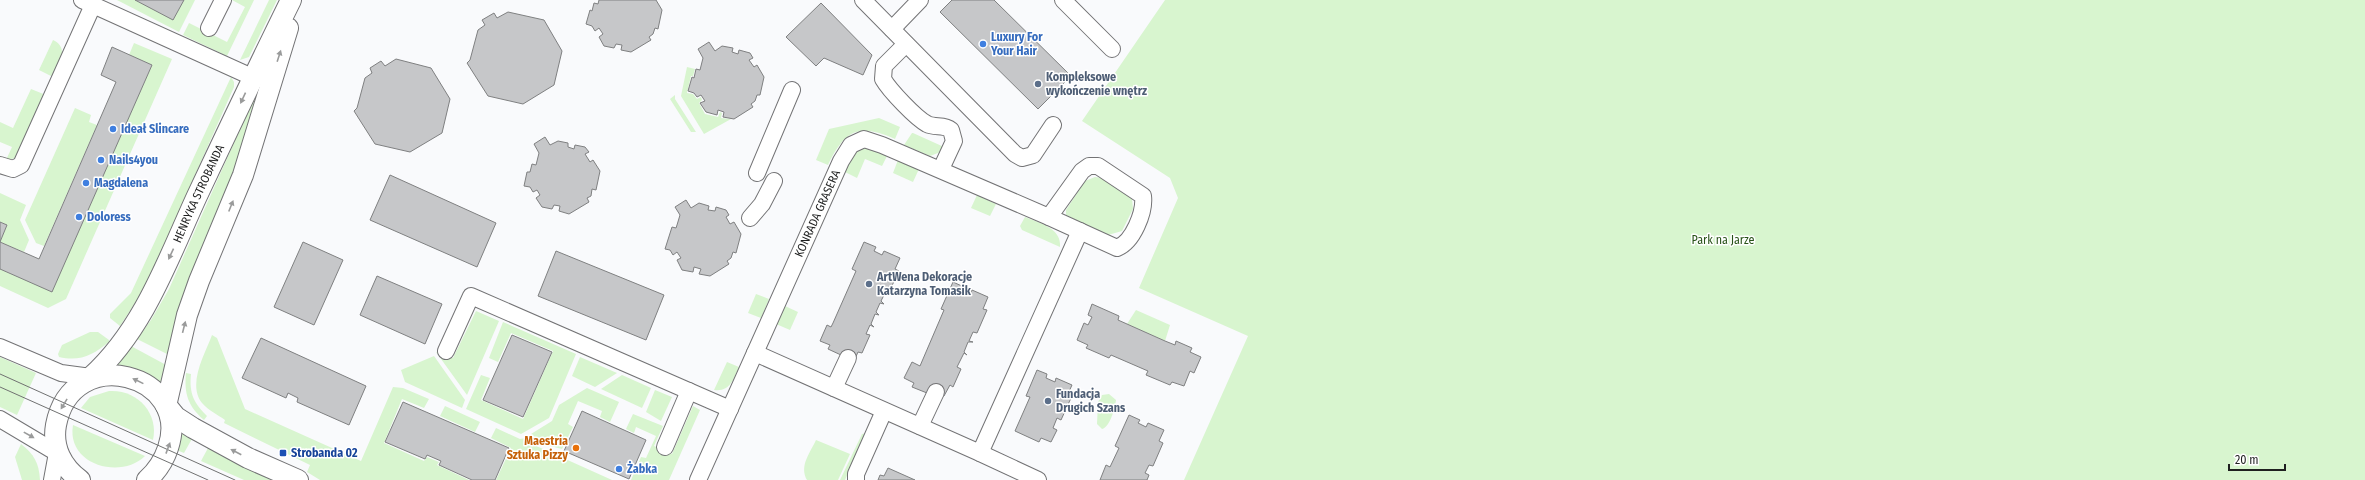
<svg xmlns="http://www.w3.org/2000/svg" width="2365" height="480" font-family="'Fira Sans Condensed',sans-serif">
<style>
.green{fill:#d8f5cf}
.building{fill:#c6c7c9;stroke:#7f8081}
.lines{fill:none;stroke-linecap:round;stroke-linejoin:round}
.minor-casing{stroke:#737375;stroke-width:18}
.tertiary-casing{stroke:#737375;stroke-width:22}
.minor{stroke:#fff;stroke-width:16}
.tertiary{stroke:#fff;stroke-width:20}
.tram{stroke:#707171;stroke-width:1}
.oneway{fill:#9a9b9b}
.shop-dot{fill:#3f7fe0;stroke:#fff;stroke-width:1.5}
.service-dot{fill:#5c6f8a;stroke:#fff;stroke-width:1.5}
.food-dot{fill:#e8710a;stroke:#fff;stroke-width:1.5}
.transit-dot{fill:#1a4fb4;stroke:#fff;stroke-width:1.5}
.labels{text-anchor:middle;stroke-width:3;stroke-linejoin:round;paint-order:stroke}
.shop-label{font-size:12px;font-weight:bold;fill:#366cbe;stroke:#fff;text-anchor:start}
.service-label{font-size:12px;font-weight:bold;fill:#4e5e75;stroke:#fff;text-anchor:start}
.street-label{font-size:12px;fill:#1f2020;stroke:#fff}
.park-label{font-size:12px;fill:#275217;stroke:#fff}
.food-label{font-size:12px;font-weight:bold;fill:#c56008;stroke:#fff;text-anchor:end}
.transit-label{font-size:12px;font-weight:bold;fill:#164399;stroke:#fff;text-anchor:start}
</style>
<rect width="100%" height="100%" fill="#f9fafc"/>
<g class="green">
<polygon points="117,0 195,0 179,32"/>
<polygon points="232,0 254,0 227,56 183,35 189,23 227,42 245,7"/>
<polygon points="269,0 277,0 249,57 240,60"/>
<polygon points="1165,0 2365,0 2365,480 1184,480 1248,336 1139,288 1178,198 1170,178 1082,121"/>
<path d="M53,40c17,8 6,24 0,37l-14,-7z"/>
<polygon points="134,43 172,59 66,299 48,308 0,286 0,269 52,291 152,65 129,55"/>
<polygon points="687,67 695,69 693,76 691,76 687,93 693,94 697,99 701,97 702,100 699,103 705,114 718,117 720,112 722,113 721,118 731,119 704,134 681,96"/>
<polygon points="231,77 234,82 234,87 145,288 120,326 110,318 110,314 131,293"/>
<polygon points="261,82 265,83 169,355 137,339 151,320 169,289"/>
<polygon points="31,89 46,95 16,158 6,160 12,147 0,142 0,122 13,128"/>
<polygon points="675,95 675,99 696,132 691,132 670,99"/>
<polygon points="75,108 91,115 89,122 97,125 44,246 36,243 25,220"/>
<path d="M879,118l21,9 -5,12c-37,-16 -50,-9 -67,26l-12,-5 13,-31z"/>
<polygon points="912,133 913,133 944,147 938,153 930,156 904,145"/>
<polygon points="863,148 868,148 887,156 882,166 865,159 857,178 845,172 855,153"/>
<polygon points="898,160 919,169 913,182 893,173"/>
<polygon points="1095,177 1102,178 1132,199 1133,209 1122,231 1108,235 1066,215 1066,210 1085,181"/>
<polygon points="0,193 26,205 20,220 29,240 24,252 0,242 7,225 0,222"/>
<polygon points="977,195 996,204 990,216 971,208"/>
<path d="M1025,217c14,6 37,11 35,30l-38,-17 -2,-4z"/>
<polygon points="756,294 769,299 761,318 748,313"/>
<polygon points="785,306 798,312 790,330 776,324"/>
<polygon points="1136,310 1170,325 1165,341 1127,324"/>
<polygon points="476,311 499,321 467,395 436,352 453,358"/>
<polygon points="503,322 576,354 549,418 521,434 466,409 481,375 490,378 481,400 523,419 553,351 511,333 498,362 489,358"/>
<path d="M90,332h8l11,8v2c-16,13 -29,20 -50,15l-1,-3 4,-9z"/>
<path d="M212,335l5,3 28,71 116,52 32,-74 10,1 26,11 -5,9 -22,-9 -18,44 40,18 3,-4 12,5 -2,3 32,15h-149l-13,-8 3,-7 -86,-42 1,-3c-7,-5 -17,-10 -23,-17 -15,-19 3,-49 10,-68z"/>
<polygon points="131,346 168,366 162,391 110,369"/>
<polygon points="434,356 465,400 462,408 405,382 401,370"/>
<polygon points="0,357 36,373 17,415 0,407"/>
<polygon points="580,357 617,373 595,387 572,376"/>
<path d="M727,362l12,5c-6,13 -9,25 -25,23z"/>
<path d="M186,373l5,1c-2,20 3,29 16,42l-3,4c-16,-14 -20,-26 -18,-47z"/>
<polygon points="622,375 651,388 642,408 601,389"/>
<polygon points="587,388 619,402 610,422 600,417 602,411 578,401 568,424 573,427 562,449 546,445 531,434 552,421 559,405"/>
<polygon points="655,390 672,397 661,421 646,412"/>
<path d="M109,391c28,-2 50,22 44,49l-72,-32 9,-11z"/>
<path d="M1109,394l7,6c-1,8 -6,27 -14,29l-5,-5 1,-22 4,-7z"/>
<polygon points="445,406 480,422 475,432 440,416"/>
<polygon points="693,406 700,410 669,480 631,480 641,457 646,458 656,436 636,427 634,433 626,429 633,414 663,426 654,446 672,454"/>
<path d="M73,425l72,31c-24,24 -79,9 -72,-31z"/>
<polygon points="180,427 193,437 184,453 174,449"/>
<polygon points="496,428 520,439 526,438 532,442 532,444 612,480 496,480 511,448 491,438"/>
<polygon points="866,433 845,480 840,480 862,434"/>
<path d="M816,440l34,14 -12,26h-31c-8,-14 3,-27 9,-40z"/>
<path d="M21,444c13,10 18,19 19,36h-18l-7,-23z"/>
<polygon points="208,448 275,480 244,480 201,461"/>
</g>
<g class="building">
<polygon points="135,0 184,0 173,20"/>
<polygon points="599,0 656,0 662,10 658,29 655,28 653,34 649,37 651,40 631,52 621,50 622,45 616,44 614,48 604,46 599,37 603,34 599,28 595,31 592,26 586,24 590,10 592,11 594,3 598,4"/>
<polygon points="952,0 994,0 1071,76 1038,109 940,12"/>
<polygon points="821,3 872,55 863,75 824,58 816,66 786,37"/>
<polygon points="508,12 544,20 562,51 554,85 523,104 488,96 467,63 470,60 478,30 485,25 482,20 494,13 497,18"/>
<polygon points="709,42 715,51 722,46 733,48 732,52 738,54 739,50 750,53 753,58 749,60 754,67 757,65 764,77 760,95 757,95 755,101 751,104 753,107 734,119 723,117 724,112 718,110 717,115 706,112 700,103 705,101 701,95 697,97 694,93 688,91 692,77 694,78 696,69 700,70 703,58 698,49"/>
<polygon points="112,47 152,65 52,292 0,269 0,222 7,225 0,242 39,259 116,82 101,75"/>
<polygon points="396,59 431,68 450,99 442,133 410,152 375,144 354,111 357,108 365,78 372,73 370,68 381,61 385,66"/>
<polygon points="545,137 550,145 558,141 568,143 568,147 574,149 575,145 585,147 589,152 585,154 590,162 593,160 600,171 596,190 592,189 591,196 587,198 589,202 569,214 559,211 560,206 554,205 552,209 542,207 536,198 540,195 537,190 533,192 530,187 524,186 527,172 530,172 532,164 536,165 539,153 534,144"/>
<polygon points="390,175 496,223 477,267 370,220"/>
<polygon points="686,200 691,208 699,203 709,206 708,210 715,211 716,207 726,210 729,215 726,217 730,224 734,222 741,234 736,253 733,252 731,258 727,261 729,264 710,276 699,274 701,269 694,267 693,272 682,270 677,260 681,258 677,252 673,255 670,250 665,249 672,227 676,228 677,225 680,215 675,207"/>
<polygon points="303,242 343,260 314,325 274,307"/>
<polygon points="864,242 876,247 874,251 882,255 884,251 900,258 895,269 899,271 888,294 885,293 881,301 884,304 880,303 876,312 879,315 875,314 871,324 874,327 870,325 866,334 870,335 862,353 858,352 854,361 828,349 830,345 820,341 827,325 831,327 833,323 856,271 852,269"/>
<polygon points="556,251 664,295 646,340 538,296"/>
<polygon points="377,276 442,304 425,344 360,315"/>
<polygon points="953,282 964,287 962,290 970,294 972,290 988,297 983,309 987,310 977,333 973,332 969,341 973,342 968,342 964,352 967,355 964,353 957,367 961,369 953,387 950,385 944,396 929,390 927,393 912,387 914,383 904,378 912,362 920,366 944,310 941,309"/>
<polygon points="1092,304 1119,316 1118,320 1165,341 1175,345 1176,341 1192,348 1190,352 1201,357 1194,373 1190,371 1184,386 1172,382 1170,385 1146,375 1148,371 1111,355 1109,358 1086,348 1088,345 1077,340 1084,323 1088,325 1092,317 1088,315"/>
<polygon points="512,335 552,352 523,417 483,400"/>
<polygon points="261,338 366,386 349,425 297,402 298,398 288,393 286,398 242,378"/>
<polygon points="1037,370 1047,374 1046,378 1055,382 1056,378 1072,385 1067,396 1071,398 1061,420 1057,418 1053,428 1057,430 1051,442 1041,438 1039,442 1015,431 1030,397 1026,396"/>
<polygon points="403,402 509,448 495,480 472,480 439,465 441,461 427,455 425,459 385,442"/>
<polygon points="582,411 646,440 629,479 564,451"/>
<polygon points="1129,415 1140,420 1138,423 1146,427 1148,423 1164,430 1159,441 1163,443 1153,466 1149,465 1145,473 1149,475 1147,480 1100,480 1106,465 1110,467 1119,448 1115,446"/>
<polygon points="888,468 915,480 878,480 880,475 884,476"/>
</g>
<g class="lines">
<defs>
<g id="minor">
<polyline points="82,0 252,77"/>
<polyline points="863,0 1015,154 1022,158 1033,155 1053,125"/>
<polyline points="1063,0 1112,49"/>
<polyline points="209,28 223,0"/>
<polyline points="892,29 920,0"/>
<path d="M906,44l-22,22 -1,13c7,12 33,39 44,45 8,4 17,0 24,6l3,11 -13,28"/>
<polyline points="0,165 13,169 21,165 93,5"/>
<path d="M1089,166h9l45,30c2,16 -10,46 -26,52l-68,-31 33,-46z"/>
<polyline points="757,173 792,90"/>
<polyline points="750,218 762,204 774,181"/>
<polyline points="0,347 61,373 91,377"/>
<polyline points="446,351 471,296 730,409"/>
<polyline points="755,353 980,453 1080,231"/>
<polyline points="834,388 848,358"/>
<polyline points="0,419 57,453 52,480"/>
<polyline points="920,426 936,392"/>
<polyline points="665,447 689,391"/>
<polyline points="980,453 1038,480"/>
<path id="s1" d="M698,480l143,-319 10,-16 13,-6 18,6 167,72"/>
<polyline points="856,480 856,474 884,411"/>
</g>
<g id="tertiary">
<path id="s2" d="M91,377c53,-48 77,-118 106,-181 31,-66 62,-131 94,-196"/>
<polyline points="166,406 187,315 199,281 243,175 288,28"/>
<polyline points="167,406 176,417 193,428 248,458 298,480"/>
<path d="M80,480c-18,-13 -28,-33 -24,-55 16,-84 137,-51 112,23 -4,12 -11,23 -21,32"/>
</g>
</defs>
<use href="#minor" class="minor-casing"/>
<use href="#tertiary" class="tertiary-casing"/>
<use href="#minor" class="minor"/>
<use href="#tertiary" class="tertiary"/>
<g class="tram">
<polyline points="0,374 235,480"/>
<polyline points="0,387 208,480"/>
</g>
</g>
<defs><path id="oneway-solid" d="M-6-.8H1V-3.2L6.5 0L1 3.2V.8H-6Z"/></defs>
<g class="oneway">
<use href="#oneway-solid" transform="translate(279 56) rotate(-72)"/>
<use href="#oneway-solid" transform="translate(243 98) rotate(115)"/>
<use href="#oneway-solid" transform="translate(231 206) rotate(-68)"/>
<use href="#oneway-solid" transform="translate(171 254) rotate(115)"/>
<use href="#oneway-solid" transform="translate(184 327) rotate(-76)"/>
<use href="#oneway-solid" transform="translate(138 381) rotate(-154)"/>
<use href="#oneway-solid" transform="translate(64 404) rotate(121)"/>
<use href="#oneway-solid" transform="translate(29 435) rotate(29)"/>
<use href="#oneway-solid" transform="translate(168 448) rotate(-70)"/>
<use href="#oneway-solid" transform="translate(236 452) rotate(-152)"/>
</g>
<g class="shop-dot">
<circle cx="983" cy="44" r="4"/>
<circle cx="113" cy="129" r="4"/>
<circle cx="101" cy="160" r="4"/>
<circle cx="86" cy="183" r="4"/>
<circle cx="79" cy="217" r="4"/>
<circle cx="619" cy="469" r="4"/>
</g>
<g class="service-dot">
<circle cx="1038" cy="84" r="4"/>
<circle cx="869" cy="284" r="4"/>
<circle cx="1048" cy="401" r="4"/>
</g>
<circle class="food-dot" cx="576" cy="448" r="4"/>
<rect class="transit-dot" x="279" y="449" width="8" height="8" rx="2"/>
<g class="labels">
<g class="shop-label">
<text x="991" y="41">Luxury For<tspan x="991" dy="14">Your Hair</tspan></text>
<text x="121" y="133">Ideał Slincare</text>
<text x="109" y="164">Nails4you</text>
<text x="94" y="187">Magdalena</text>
<text x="87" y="221">Doloress</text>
<text x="627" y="473">Żabka</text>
</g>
<g class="service-label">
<text x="1046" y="81">Kompleksowe<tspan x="1046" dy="14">wykończenie wnętrz</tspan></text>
<text x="877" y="281">ArtWena Dekoracje<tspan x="877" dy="14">Katarzyna Tomasik</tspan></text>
<text x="1056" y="398">Fundacja<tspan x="1056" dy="14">Drugich Szans</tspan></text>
</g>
<g class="street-label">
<text dy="4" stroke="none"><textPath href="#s2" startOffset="214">HENRYKA STROBANDA</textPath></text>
<text dy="4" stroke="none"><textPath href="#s1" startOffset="292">KONRADA GRASERA</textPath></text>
</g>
<g class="park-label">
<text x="1723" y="244">Park na Jarze</text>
</g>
<g class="food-label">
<text x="568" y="445">Maestria<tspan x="568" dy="14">Sztuka Pizzy</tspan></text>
</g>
<g class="transit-label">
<text x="291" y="457">Strobanda 02</text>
</g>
</g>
<path d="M2229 464v6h56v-6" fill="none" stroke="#1f2020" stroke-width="2"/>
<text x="2235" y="464" font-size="12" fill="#1f2020" stroke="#ffffff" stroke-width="3" paint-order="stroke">20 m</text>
</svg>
